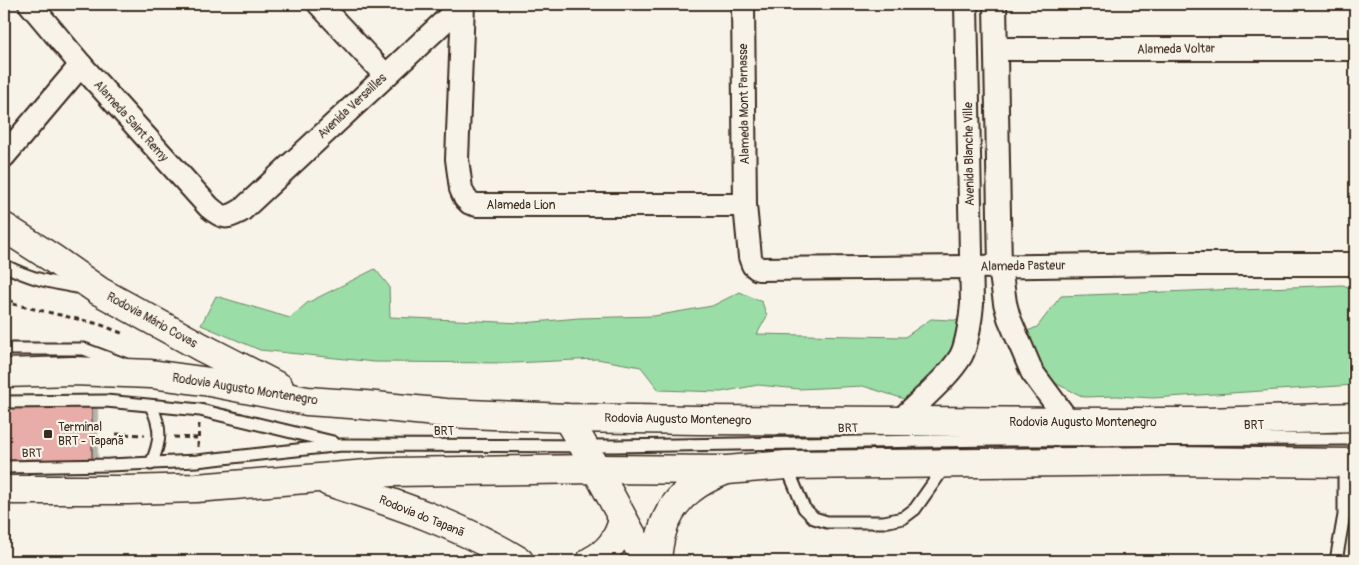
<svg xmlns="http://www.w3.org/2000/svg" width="1359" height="565" font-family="Pangolin,sans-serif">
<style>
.green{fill:#9bdda7;stroke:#6b8462}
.building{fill:#e8ada8;stroke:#3b2a1e;filter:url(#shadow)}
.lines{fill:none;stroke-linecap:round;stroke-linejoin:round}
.service-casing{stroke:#3b2a1e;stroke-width:15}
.minor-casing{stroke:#3b2a1e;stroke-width:26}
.primary-casing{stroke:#3b2a1e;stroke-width:31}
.path{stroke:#3b2a1e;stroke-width:3;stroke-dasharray:5 4;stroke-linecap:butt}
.service{stroke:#f7f3e8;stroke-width:11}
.minor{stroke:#f7f3e8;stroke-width:22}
.primary{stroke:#f7f3e8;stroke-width:28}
.poi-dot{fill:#3b2a1e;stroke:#f7f3e8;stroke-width:2}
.labels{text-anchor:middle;stroke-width:4.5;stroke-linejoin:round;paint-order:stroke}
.street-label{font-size:12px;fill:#3b2a1e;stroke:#f7f3e8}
.poi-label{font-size:12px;fill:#3b2a1e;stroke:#f7f3e8;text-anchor:start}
</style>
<defs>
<filter id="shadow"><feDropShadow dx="5.5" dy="3" stdDeviation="0" flood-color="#0004"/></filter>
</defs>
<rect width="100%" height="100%" fill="#f7f3e8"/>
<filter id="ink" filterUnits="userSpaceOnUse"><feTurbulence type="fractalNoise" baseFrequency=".02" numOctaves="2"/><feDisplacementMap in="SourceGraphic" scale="10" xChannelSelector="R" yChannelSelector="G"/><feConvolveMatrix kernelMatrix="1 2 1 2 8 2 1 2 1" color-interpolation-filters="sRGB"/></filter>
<g filter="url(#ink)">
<g class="green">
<polygon points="375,269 389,286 390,317 523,323 579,318 654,316 712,306 740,292 762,302 767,316 757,334 905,337 931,319 970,321 917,403 863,386 799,389 758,385 721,392 659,390 641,367 597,359 514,363 374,362 260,350 201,325 216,296 290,318 307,303"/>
<polygon points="1343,285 1355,290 1355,385 1153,398 1117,396 1084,397 1032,372 1016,336 1037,327 1061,296"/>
</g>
<rect class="building" x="4" y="406" width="88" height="55"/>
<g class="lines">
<defs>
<g id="service">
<path d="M4,265c26,14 49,18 78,23"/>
<polyline points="4,349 84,349 124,364"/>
<polyline points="4,402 106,401 200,410 333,442"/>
<path d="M151,406c11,22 10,35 0,58"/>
<polyline points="786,465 804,508 814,518 827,522 884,522 903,518 915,509 946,465"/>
<polyline points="4,467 109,465 197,461 342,445 614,446 996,440 1355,439"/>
<polyline points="1336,561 1344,515 1344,463"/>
</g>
<g id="minor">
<path d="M30,4l51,61 128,142c14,12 18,12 33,3l221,-206"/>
<polyline points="319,4 385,75"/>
<polyline points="463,4 457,159 461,189 465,198 470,203 477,205 745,205"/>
<polyline points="743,4 745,205 750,257 753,265 758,269 971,267 1170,264 1355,264"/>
<polyline points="995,4 1000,267 1005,303 1009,318 1032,372 1069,422"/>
<polyline points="996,49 1355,49"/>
<polyline points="4,156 81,65"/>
<path d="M900,421c18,-19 48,-43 61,-65 6,-11 10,-39 11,-52l-6,-300"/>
</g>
<g id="primary">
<polyline points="4,227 52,258 99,291 201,347 279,387"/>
<polyline points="4,373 73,371 151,374 210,382 307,401 365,405 446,413 567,418 698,420 1116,422 1206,422 1355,417"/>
<polyline points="567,418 583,445 646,561"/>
<path d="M329,482c65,21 132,43 190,79"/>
<polyline points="4,490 128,490 196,488 392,472 596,469 727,470 786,465 1170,461 1355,463"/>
<path d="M591,561c18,-9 27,-22 32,-41"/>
<path d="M657,561c3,-47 23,-73 67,-90"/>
</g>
</defs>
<use href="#service" class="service-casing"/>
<use href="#minor" class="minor-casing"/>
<use href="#primary" class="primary-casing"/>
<g class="path">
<polyline points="4,295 13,302"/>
<polyline points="4,302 99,324 124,334"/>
<polyline points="116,434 145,435"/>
<polyline points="174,437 198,438"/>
<polyline points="198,447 199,424"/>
</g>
<use href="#service" class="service"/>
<use href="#minor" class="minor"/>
<use href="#primary" class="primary"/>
</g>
</g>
<rect class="poi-dot" x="43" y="429" width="10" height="10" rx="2.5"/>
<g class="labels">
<g class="street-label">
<text transform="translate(1176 49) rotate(-1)" y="4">Alameda Voltar</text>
<text transform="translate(744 104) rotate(-91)" y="4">Alameda Mont Parnasse</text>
<text transform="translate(352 106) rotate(-43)" y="4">Avenida Versailles</text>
<text transform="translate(131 121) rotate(48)" y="4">Alameda Saint Remy</text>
<text transform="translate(969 154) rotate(-91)" y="4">Avenida Blanche Ville</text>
<text x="521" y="209">Alameda Lion</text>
<text transform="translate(1023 266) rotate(-1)" y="4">Alameda Pasteur</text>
<text transform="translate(152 320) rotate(29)" y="4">Rodovia Mário Covas</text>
<text transform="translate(245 389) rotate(9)" y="4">Rodovia Augusto Montenegro</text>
<text transform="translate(678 419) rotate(1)" y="4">Rodovia Augusto Montenegro</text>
<text x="1083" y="426">Rodovia Augusto Montenegro</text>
<text x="1254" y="429">BRT</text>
<text transform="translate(848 428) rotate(-1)" y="4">BRT</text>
<text x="444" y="435">BRT</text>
<text transform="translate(32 453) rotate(-1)" y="4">BRT</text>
<text transform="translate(422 516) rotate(22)" y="4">Rodovia do Tapanã</text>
</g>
<g class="poi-label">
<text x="58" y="431">Terminal<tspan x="58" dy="14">BRT - Tapanã</tspan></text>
</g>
</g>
<rect width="1359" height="565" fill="none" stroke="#f7f3e8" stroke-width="20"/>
<rect x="10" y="10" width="1339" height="545" fill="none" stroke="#3b2a1e" stroke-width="2" filter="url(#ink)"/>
</svg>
